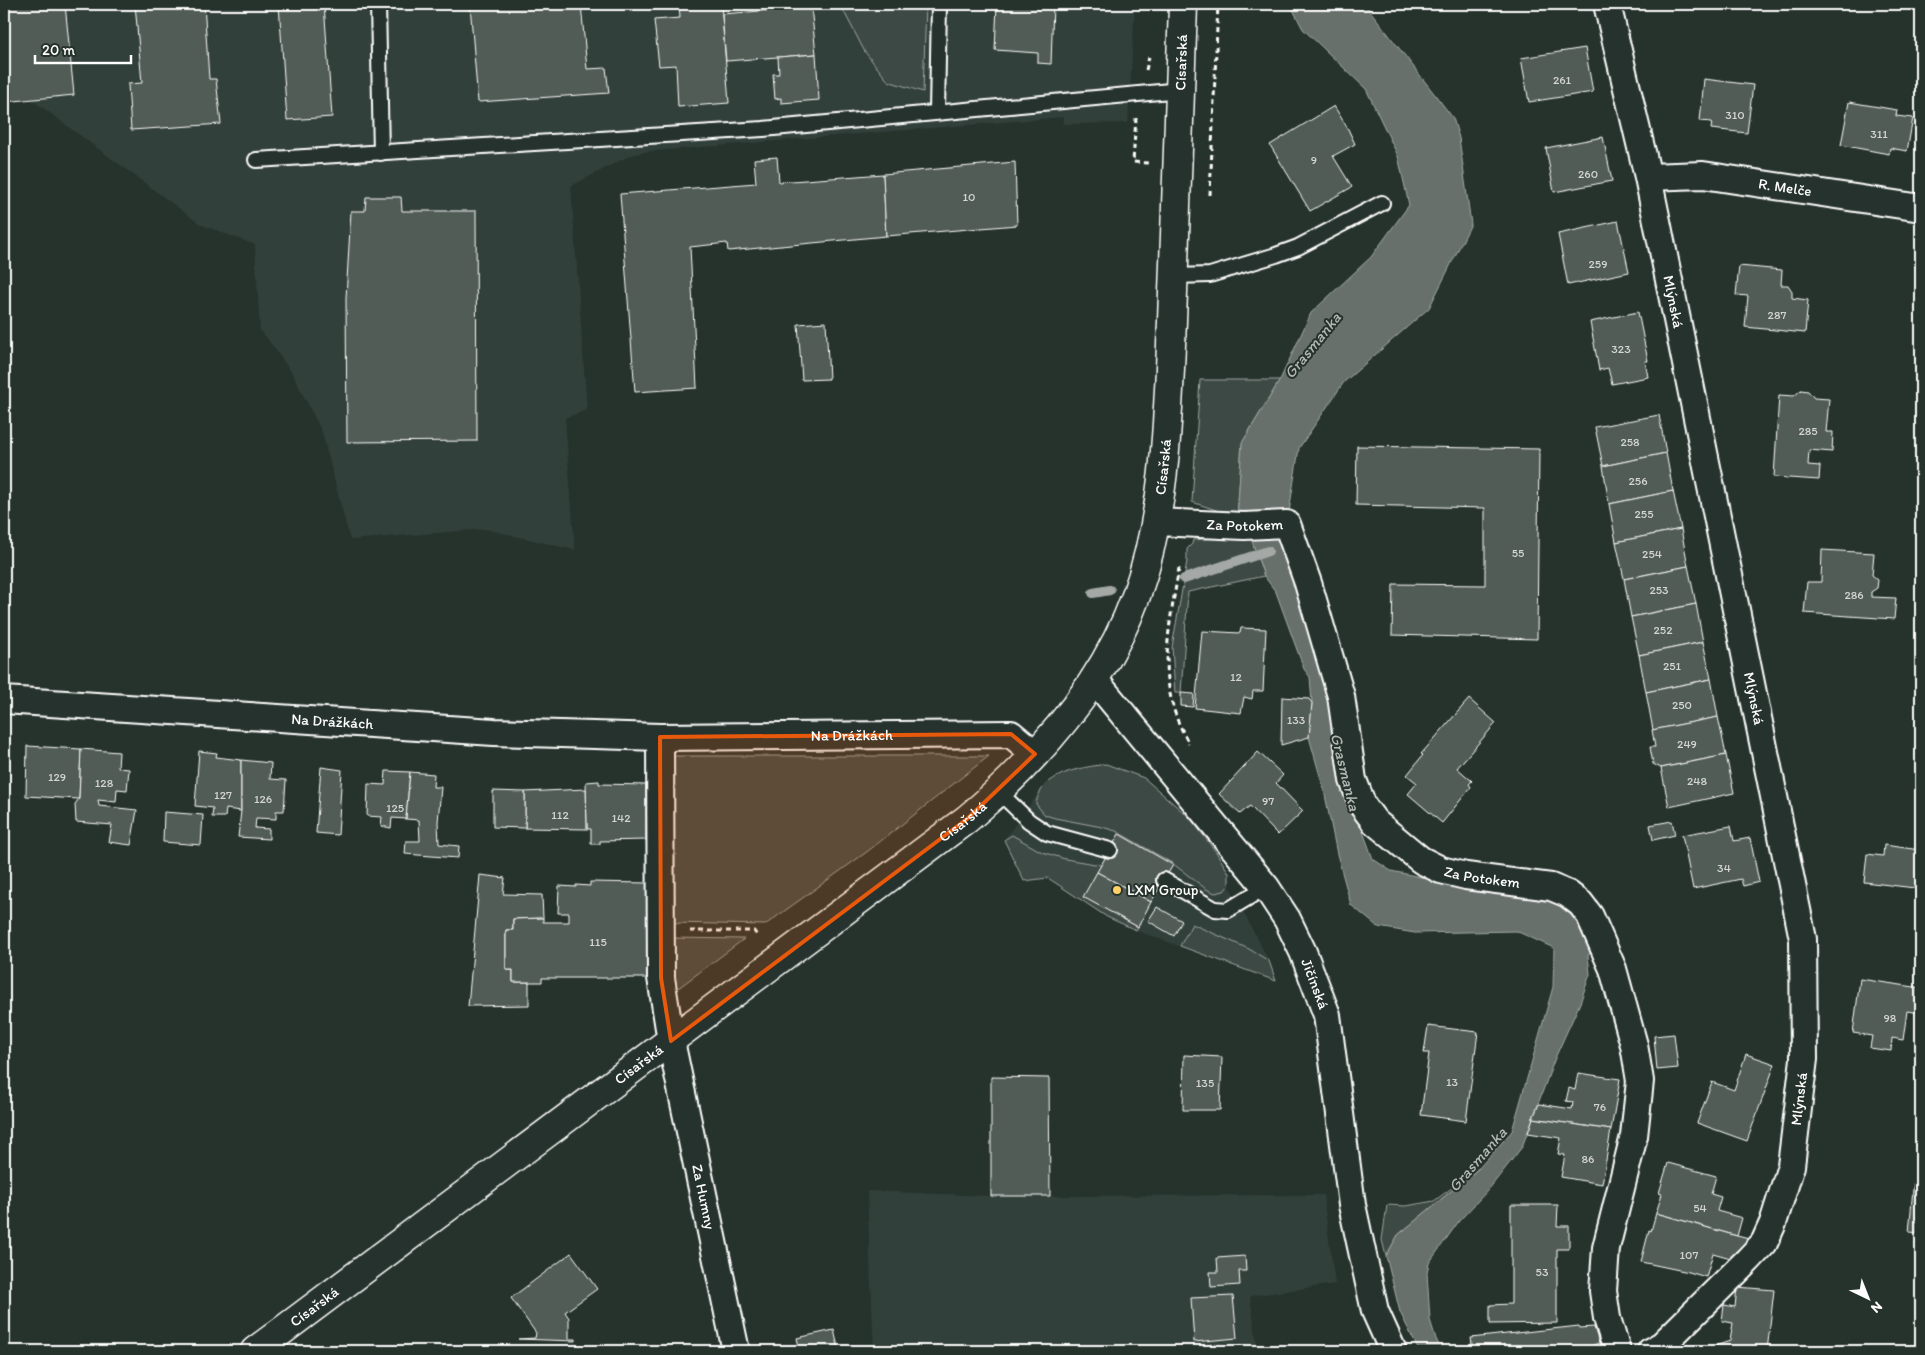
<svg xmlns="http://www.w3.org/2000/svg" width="1925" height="1355" font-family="Itim,sans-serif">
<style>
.built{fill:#333f3a}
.green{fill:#3e4944;stroke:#9ea4a2}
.water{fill:#67706c;stroke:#a4a9a7}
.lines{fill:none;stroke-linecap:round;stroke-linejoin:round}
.stream{stroke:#a4a9a7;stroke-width:10}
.building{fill:#515c57;stroke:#fff}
.service-casing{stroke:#fff;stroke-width:18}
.minor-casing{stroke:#fff;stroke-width:30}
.tertiary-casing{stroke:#fff;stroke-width:31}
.path{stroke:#fff;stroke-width:3;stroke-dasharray:5 4;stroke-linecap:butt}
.service{stroke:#26332d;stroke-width:14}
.minor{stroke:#26332d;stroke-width:26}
.tertiary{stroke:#26332d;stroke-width:28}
.marked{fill:#e8590c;fill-opacity:0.2;stroke:#e8590c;stroke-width:4;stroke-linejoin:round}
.poi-dot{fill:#ffd166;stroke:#26332d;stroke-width:2}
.labels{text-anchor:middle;stroke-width:4;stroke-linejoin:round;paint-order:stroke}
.number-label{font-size:12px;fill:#d4d6d5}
.street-label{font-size:15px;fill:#fff;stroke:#26332d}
.poi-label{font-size:15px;fill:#fff;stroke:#26332d;text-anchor:start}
.water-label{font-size:16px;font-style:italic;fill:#b3b8b6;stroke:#26332d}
</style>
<rect width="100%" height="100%" fill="#26332d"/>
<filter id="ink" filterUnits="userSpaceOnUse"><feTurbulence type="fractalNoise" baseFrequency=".02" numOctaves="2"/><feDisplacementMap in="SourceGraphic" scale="10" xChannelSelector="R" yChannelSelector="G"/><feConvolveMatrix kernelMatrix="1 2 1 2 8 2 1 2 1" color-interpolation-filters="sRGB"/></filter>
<g filter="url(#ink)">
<g class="built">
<polygon points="4,4 1135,4 1128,123 1064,124 1064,117 643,152 629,156 571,186 587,410 565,418 575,550 485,529 350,540 322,432 292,373 267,338 260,331 255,245 200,224 31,99 4,102"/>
<polygon points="1106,764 1144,778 1190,818 1216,852 1229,873 1229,885 1269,961 1276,981 1132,929 1107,917 1048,878 1024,881 1004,840 1043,787 1069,770"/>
<polygon points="867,1191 991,1196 1323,1195 1335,1284 1250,1296 1258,1351 874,1351"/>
</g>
<g class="green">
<polygon points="840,4 926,4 923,92 888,81 865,52"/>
<polygon points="1200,380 1280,380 1242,443 1237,517 1192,502"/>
<polygon points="1250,535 1264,576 1188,592 1181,693 1175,693 1172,647 1187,561 1187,549 1192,544 1193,540"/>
<polygon points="670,756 989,756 868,851 765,925 671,923"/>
<path d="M1106,764l38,14 46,40 26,34 13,21v12l-5,6 -9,2 -9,-4 -34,-26 -56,-32 -14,-4 -47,-9 -10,-3 -9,-11c5,-31 44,-36 70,-40z"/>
<polygon points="1012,835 1042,852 1065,859 1101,865 1084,897 1138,927 1136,930 1107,917 1048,878 1024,881 1004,840"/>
<polygon points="1192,924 1249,949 1269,961 1276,981 1180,946"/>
<polygon points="670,938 744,939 677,989 673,979"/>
<polygon points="1479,1168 1398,1235 1386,1256 1382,1240 1387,1205 1406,1206 1434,1201"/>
</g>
<polygon class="water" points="1290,4 1365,4 1453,118 1459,138 1471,224 1429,308 1344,382 1299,448 1289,512 1299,586 1333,700 1355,810 1373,859 1391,871 1465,886 1547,896 1573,911 1587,936 1590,954 1588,955 1590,974 1580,1003 1555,1058 1522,1147 1489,1189 1459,1221 1429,1263 1427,1273 1430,1320 1436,1339 1442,1351 1419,1351 1400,1312 1386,1256 1398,1235 1479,1168 1512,1131 1553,987 1554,948 1516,931 1415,933 1378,927 1351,905 1337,854 1324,790 1309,737 1312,703 1310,677 1304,669 1276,592 1264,576 1250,535 1237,517 1242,443 1280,380 1311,313 1371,257 1409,205 1398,156 1366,89 1303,29"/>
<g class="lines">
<g class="stream">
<polyline points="1184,579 1268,551"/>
<polyline points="1093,593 1110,590"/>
</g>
</g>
<g class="building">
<polygon points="4,4 65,4 74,95 4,102"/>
<polygon points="135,4 204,4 209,79 216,79 221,124 131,130 128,84 142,83"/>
<polygon points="279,4 324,4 332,117 287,120"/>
<polygon points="470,4 581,4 587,69 606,68 609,93 478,102"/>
<polygon points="679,4 721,4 729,103 678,107 676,65 659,66 654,20 680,18"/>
<polygon points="997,4 1053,4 1051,64 1038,63 1038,53 995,50"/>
<polygon points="1464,4 1482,4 1465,8"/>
<polygon points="811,7 816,54 726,61 722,14"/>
<polygon points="1585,48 1593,92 1529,102 1521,58"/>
<polygon points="816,54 819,100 781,103 781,98 775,99 773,74 779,74 778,57"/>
<polygon points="1704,79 1753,85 1747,133 1711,129 1712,122 1700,121"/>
<polygon points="1849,102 1897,110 1896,116 1913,118 1907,151 1890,148 1889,154 1841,145"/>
<polygon points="1334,106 1348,129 1355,144 1333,156 1352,187 1310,211 1270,145"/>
<polygon points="1603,137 1612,181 1554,192 1546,148"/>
<polygon points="777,157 779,182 883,174 886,236 728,251 727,243 690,247 697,388 635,392 620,194 756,183 754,159"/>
<polygon points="1015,162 1017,225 886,236 883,174"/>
<polygon points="366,197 401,197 402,211 476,211 477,441 347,442 346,298 351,211 365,211"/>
<polygon points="1618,221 1629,272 1568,285 1558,234"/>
<polygon points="1739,266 1782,270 1781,285 1788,285 1792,291 1792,298 1808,300 1805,333 1745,327 1748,296 1736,295"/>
<polygon points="1638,312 1648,361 1645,361 1648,377 1612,384 1608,368 1599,370 1590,322"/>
<polygon points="826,322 829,379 802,380 798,324"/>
<polygon points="1801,390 1808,391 1814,398 1829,399 1826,432 1833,432 1832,452 1809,450 1808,465 1820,466 1819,480 1774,477 1779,395 1794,396"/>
<polygon points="1659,415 1666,453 1603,466 1595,427"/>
<polygon points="1357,446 1539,449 1537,639 1392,635 1393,584 1485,585 1485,508 1356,505"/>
<polygon points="1666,453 1673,491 1609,504 1603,466"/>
<polygon points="1673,491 1681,529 1616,542 1609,504"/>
<polygon points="1681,529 1688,566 1624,579 1616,542"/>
<polygon points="1822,550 1874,553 1872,575 1878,580 1877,588 1871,592 1871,597 1896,598 1894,619 1804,613 1807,582 1821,582"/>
<polygon points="1688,566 1696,604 1631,617 1624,579"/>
<polygon points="1696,604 1703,642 1639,655 1631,617"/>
<polygon points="1241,628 1266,629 1263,691 1253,691 1252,699 1244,697 1241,713 1195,708 1202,631 1240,633"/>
<polygon points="1703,642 1711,679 1646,692 1639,655"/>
<polygon points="1711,679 1718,717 1653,730 1646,692"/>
<polygon points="1181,693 1194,694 1193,707 1181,706"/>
<polygon points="1282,697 1309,699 1312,703 1309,737 1281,745"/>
<polygon points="1469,699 1496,723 1457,768 1472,781 1469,784 1471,787 1442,823 1408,794 1417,783 1407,775 1423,755 1421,754"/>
<polygon points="1718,717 1726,755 1661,768 1653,764 1650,747 1655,747 1652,730"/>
<polygon points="27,746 81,749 79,799 26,796"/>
<polygon points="81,749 119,752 118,768 129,769 127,790 117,789 116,802 98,800 99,806 137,810 131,845 109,842 112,825 76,822 75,804 79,799"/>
<polygon points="199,751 217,753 216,757 241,760 241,811 226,809 225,817 212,817 213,808 195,806"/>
<polygon points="1258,752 1283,775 1276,783 1303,811 1278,835 1250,806 1240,814 1219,794"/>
<polygon points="1726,755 1734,793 1669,807 1661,768"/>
<polygon points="241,760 271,763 270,779 286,780 284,811 276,811 276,819 256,818 255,828 269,829 269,839 238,837 241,811"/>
<polygon points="321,767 342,770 338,835 316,833"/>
<polygon points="386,771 410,772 406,819 392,818 391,828 381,826 382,817 367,816 368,784 385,785"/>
<polygon points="410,772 434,774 433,787 441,787 438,822 439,844 459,846 458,858 405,854 406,841 420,841 419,820 406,819"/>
<polygon points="599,781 599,784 646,785 646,840 600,841 600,844 591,844 591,829 587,829 586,782"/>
<polygon points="1921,788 1921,826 1916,826"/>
<polygon points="586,789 587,829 525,828 525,792"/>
<polygon points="493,791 525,792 525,828 493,827"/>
<polygon points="164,812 203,815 201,845 163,842"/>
<polygon points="1672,821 1675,835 1653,840 1650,825"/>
<polygon points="1731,826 1734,841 1750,838 1759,882 1743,886 1741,879 1693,889 1682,835"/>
<polygon points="1119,834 1173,865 1151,902 1097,872"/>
<polygon points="1921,841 1921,884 1915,888 1864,882 1867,854 1883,856 1884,845 1920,850"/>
<polygon points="1097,872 1151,902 1138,927 1083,897"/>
<polygon points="480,875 505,878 503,894 542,895 543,918 513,919 513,930 506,930 506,970 513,970 513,982 529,982 529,1005 468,1006"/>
<polygon points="590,882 647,883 647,978 542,978 542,982 513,982 513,970 506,970 506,930 513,930 513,919 543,918 543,922 569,922 569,913 558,913 559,886 576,887 576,885 590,886"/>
<polygon points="1157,907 1182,921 1174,936 1148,921"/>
<polygon points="1860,979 1921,988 1921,1013 1907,1011 1903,1040 1892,1038 1891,1051 1870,1048 1872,1036 1853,1033"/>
<polygon points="1428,1026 1478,1032 1466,1121 1421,1115 1429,1053 1424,1053"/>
<polygon points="1674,1034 1678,1068 1657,1070 1654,1036"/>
<polygon points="1746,1054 1775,1064 1747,1141 1697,1123 1712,1082 1734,1090"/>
<polygon points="1184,1055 1222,1057 1220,1110 1183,1110"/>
<polygon points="1578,1073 1620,1079 1611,1130 1533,1118 1539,1104 1572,1109 1573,1102 1566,1101 1569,1088 1575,1090"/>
<polygon points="991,1077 1049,1078 1050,1196 991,1196"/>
<polygon points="1533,1118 1611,1130 1602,1184 1561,1177 1565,1155 1558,1154 1561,1138 1528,1133"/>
<polygon points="1919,1145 1921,1146 1921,1190 1913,1189"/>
<polygon points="1668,1163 1716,1176 1711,1194 1721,1197 1717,1211 1742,1218 1737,1236 1656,1213 1662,1194 1659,1193"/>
<polygon points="1913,1189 1921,1190 1921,1233 1909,1232"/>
<polygon points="1511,1205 1558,1205 1557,1226 1569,1226 1569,1249 1557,1249 1557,1323 1490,1324 1490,1305 1511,1304"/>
<polygon points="1656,1213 1737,1236 1753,1240 1741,1253 1736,1252 1734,1259 1713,1253 1706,1277 1689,1272 1641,1262 1649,1230 1651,1231"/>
<polygon points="571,1253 597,1289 565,1312 569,1318 569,1339 576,1339 576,1341 518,1339 535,1338 536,1333 511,1298"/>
<polygon points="1245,1256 1246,1271 1239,1271 1240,1285 1211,1287 1210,1272 1218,1272 1217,1258"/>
<polygon points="1737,1287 1774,1290 1767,1351 1700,1351 1730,1341 1733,1323 1722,1321 1724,1305 1735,1307"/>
<polygon points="1233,1296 1237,1338 1194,1342 1191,1298"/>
<polygon points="1579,1326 1580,1328 1594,1327 1599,1343 1586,1348 1586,1351 1473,1351 1471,1338"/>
<polygon points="834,1330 839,1351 800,1351 797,1338"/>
<polygon points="1241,1346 1242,1351 1207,1351 1207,1350"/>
</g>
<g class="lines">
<defs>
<g id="service">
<polyline points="378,4 381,153"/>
<polyline points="937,112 939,4"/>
<polyline points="256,160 763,129 1181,90"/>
<polyline points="1174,276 1210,275 1276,255 1298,247 1382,203"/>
<polyline points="999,792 1029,821 1047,833 1110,850"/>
<polyline points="1164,880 1215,909 1228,910 1266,887"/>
</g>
<g id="minor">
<path id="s1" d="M1607,4l41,173 155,762 1,120 -13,107 -18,57 -9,20 -16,17 -86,85 -11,6"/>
<path id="s2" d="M1648,177l55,-2 218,33"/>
<path id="s3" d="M1156,522l88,4 43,-2 21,59 33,113 12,84 10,26 12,16 46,38 20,10 25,6 85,11 17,7 13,10 9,12 23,53 21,76 6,36 -6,55 -28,112 -3,43 4,27 10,33"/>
<path id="s4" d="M1094,679l172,208 21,32 16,33 24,63 25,190 23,106 18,40"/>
<path id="s5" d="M4,700l490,32 166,5 351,-3 24,20"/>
<path id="s6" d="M660,737l1,241 10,63 65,310"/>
</g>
<g id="tertiary">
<path id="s7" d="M255,1351l712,-532c71,-60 137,-134 169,-223 31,-87 32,-183 36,-275 4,-105 8,-211 11,-317"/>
</g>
</defs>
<use href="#service" class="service-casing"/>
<use href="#minor" class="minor-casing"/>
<use href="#tertiary" class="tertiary-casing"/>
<g class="path">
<polyline points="1146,70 1149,57"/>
<polyline points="1136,118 1133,162 1148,163"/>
<polyline points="1210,195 1218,4"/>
<path d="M1179,568c-8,48 -20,97 -4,145 3,10 9,21 14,31"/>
<polyline points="690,931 754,931 758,937"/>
</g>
<use href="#service" class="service"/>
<use href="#minor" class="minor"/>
<use href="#tertiary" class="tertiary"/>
</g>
</g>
<path class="marked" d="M1011,734l24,20 -68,65 -296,222 -10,-63 -1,-241z"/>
<circle class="poi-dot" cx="1117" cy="890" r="5"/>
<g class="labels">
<g class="number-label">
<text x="1562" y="84">261</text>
<text x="1735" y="119">310</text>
<text x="1879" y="138">311</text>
<text x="1314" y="164">9</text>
<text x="1588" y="178">260</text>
<text x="969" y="201">10</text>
<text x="1598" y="268">259</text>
<text x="1777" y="319">287</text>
<text x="1621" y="353">323</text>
<text x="1808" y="435">285</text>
<text x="1630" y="446">258</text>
<text x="1638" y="485">256</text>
<text x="1644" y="518">255</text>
<text x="1518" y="557">55</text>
<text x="1652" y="558">254</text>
<text x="1659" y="594">253</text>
<text x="1854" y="599">286</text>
<text x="1663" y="634">252</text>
<text x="1672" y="670">251</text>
<text x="1236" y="681">12</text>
<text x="1682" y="709">250</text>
<text x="1296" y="724">133</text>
<text x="1687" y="748">249</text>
<text x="57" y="781">129</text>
<text x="1697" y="785">248</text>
<text x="104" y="787">128</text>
<text x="223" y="799">127</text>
<text x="263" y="803">126</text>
<text x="1268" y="805">97</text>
<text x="395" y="812">125</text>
<text x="560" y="819">112</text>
<text x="621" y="822">142</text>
<text x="1724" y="872">34</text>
<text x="598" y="946">115</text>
<text x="1890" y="1022">98</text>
<text x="1452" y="1086">13</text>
<text x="1205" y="1087">135</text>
<text x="1600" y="1111">76</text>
<text x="1588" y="1163">86</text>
<text x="1700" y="1212">54</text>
<text x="1689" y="1259">107</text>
<text x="1542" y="1276">53</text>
</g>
<g class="street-label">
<text dy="5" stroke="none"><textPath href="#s7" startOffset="1709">Císařská</textPath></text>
<text dy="5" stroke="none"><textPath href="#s2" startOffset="138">R. Melče</textPath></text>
<text dy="5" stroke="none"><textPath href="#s1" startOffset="305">Mlýnská</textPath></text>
<text dy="5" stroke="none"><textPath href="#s7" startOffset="1304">Císařská</textPath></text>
<text dy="5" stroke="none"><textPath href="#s3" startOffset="89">Za Potokem</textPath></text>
<text dy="5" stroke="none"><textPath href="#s1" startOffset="710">Mlýnská</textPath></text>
<text dy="5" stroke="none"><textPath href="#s5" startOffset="329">Na Drážkách</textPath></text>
<text dy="5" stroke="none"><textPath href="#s5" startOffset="849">Na Drážkách</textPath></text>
<text dy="5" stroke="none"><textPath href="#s7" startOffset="884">Císařská</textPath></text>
<text dy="5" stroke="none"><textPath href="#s3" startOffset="568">Za Potokem</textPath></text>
<text dy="5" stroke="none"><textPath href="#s4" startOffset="379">Jičínská</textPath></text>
<text dy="5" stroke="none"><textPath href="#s7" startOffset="479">Císařská</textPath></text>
<text transform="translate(1799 1099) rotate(-83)" y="5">Mlýnská</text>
<text dy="5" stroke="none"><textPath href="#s6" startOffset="464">Za Humny</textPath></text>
<text dy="5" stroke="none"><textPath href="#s7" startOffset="74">Císařská</textPath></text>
</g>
<g class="poi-label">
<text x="1127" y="895">LXM Group</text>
</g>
<g class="water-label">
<text transform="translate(1312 345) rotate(-51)" y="6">Grasmanka</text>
<text transform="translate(1346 772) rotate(76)" y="6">Grasmanka</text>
<text transform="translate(1477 1159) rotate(-49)" y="6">Grasmanka</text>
</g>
</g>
<rect width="1925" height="1355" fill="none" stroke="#26332d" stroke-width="20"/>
<rect x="10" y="10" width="1905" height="1335" fill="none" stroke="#fff" stroke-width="2" filter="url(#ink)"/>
<g transform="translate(1868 1298) rotate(137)" stroke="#26332d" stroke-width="4" paint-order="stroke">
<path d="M0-4L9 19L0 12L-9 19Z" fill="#ffffff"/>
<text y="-8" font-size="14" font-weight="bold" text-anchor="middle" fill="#ffffff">N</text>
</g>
<path d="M35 55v8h96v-8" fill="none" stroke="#ffffff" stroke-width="2.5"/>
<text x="42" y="55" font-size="15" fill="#ffffff" stroke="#26332d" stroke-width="4" paint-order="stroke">20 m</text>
</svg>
